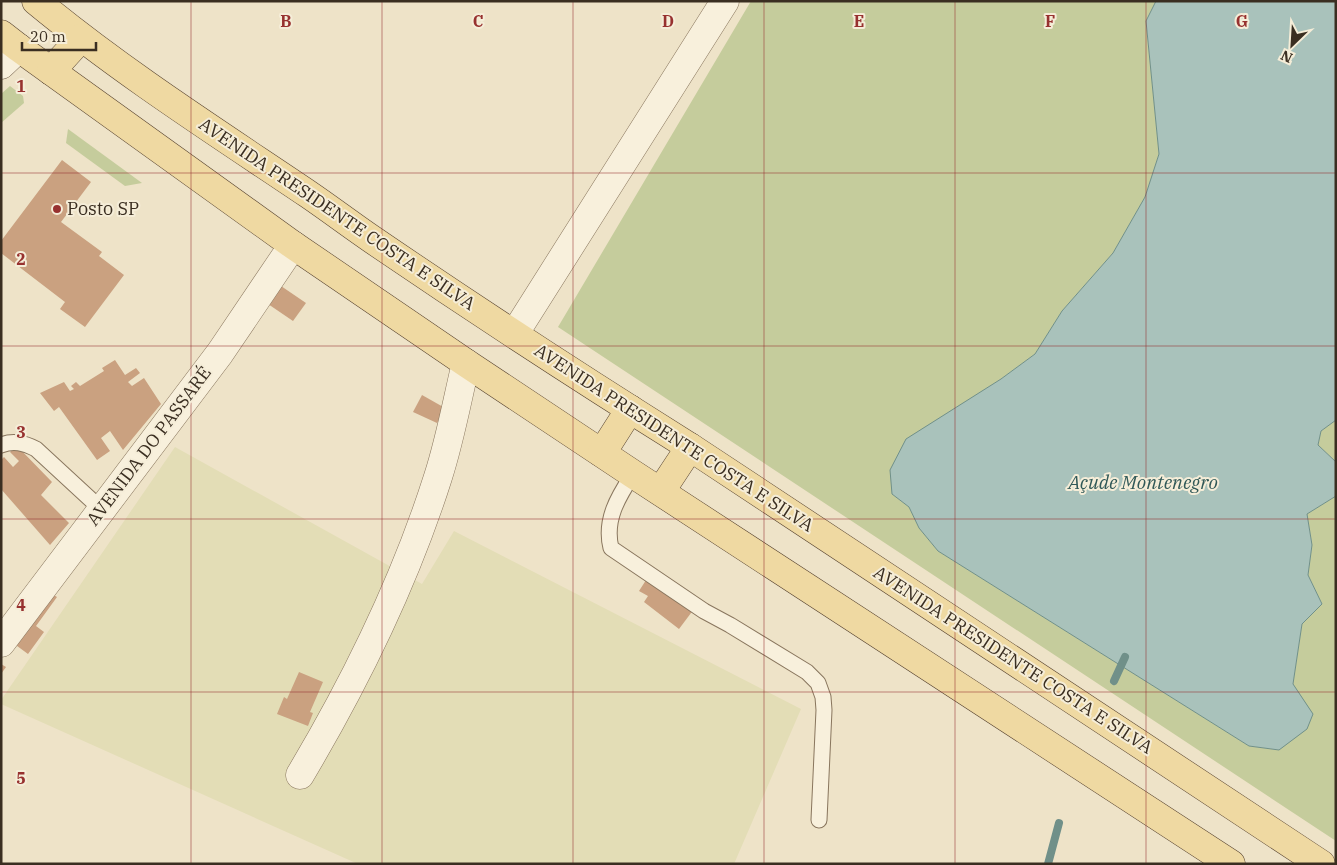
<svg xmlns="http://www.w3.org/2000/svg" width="1337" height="865" font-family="'IBM Plex Serif',serif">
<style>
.farmland{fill:#e3ddb6}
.green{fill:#c5cc9c}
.water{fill:#a9c2bb;stroke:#709089}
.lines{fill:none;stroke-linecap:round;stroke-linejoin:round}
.stream{stroke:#709089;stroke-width:8}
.building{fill:#caa180}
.lane-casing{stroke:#89765e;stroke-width:17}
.street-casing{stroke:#89765e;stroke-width:29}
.secondary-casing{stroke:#6b5741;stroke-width:29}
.primary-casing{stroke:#584431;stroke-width:29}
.lane{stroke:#f8f0dc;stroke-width:15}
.street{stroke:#f8f0dc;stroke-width:28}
.secondary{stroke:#f8f0dc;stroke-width:28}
.primary{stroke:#efd9a2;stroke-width:28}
.grid{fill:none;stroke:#97312f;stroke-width:1;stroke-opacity:0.55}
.poi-dot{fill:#97312f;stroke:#f5edd8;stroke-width:2}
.labels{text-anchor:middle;stroke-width:4;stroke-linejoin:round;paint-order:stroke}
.poi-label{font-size:18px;fill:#3a2e21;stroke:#f5edd8;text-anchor:start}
.street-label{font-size:18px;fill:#3a2e21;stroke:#f5edd8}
.water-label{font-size:19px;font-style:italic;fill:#315958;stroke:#f5edd8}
.grid-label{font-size:16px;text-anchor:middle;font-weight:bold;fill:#97312f;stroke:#f5edd8;stroke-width:4;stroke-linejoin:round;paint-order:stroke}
</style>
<rect width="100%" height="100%" fill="#eee3c8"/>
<polygon class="farmland" points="175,447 422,584 454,531 801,709 734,864 358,864 1,704 1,700"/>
<g class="green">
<polygon points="751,1 1156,1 1146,21 1159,154 1145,197 1113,253 1062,311 1035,354 1001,379 955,409 892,494 909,507 919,528 938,551 1249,746 1279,750 1293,684 1302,624 1322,604 1308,575 1312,545 1307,514 1336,496 1336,841 558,327"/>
<polygon points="10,86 23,96 24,103 1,123 1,94"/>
<polygon points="68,129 142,183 125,186 66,143"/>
<polygon points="1336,420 1336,462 1318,445 1321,431"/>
</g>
<polygon class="water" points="1156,1 1336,1 1336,420 1321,431 1318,445 1336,462 1336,496 1307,514 1312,545 1308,575 1322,604 1302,624 1293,684 1313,714 1307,729 1279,750 1249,746 938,551 919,528 909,507 892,494 890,470 906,439 1001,379 1035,354 1062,311 1113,253 1145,197 1159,154 1146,21"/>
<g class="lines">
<g class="stream">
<polyline points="1114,681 1125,657"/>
<polyline points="1048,864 1059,823"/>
</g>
</g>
<g class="building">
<polygon points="62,160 91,182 61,222 102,252 99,256 124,275 85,327 60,309 65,302 1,253 1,241"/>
<polygon points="281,286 306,303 293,321 268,304"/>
<polygon points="115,360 125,375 136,368 140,373 128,382 132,386 144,378 161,404 123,450 110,431 101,438 110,451 97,460 59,407 54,411 40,393 64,382 70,391 74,389 71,386 76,382 80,386 104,371 102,368"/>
<polygon points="422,395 445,408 437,423 413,412"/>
<polygon points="17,446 52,482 41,495 69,523 50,545 1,489 1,460 4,457 13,467 19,461 10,452"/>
<polygon points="648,577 694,609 679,629 644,602 648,596 639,591"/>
<polygon points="52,594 57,597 36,626 44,632 28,654 9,640"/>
<polygon points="1,664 6,667 1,674"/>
<polygon points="299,672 323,682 310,712 313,713 308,726 277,714 284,697 287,699"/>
</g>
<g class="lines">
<defs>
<g id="lane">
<path d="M1,445c13,-5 23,-2 35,4l65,60"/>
<path d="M633,474c-15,23 -29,46 -22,74l93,63 26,14 77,47 11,11 5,14 1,13 -5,110"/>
</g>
<g id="street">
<polyline points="515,333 725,1"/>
<polyline points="1,643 220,353 293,245"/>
<path d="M300,775c56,-94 105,-194 138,-298 12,-37 19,-76 28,-114"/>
</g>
<polyline id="secondary" points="1,65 19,48"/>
<g id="primary">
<path d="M36,1c86,71 180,131 272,193 22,15 43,31 65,46 104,71 210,140 317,207l631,417"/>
<polyline points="1,34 19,48 293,245 466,363 633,474 1231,864"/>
<polyline points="51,71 81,38"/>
<polyline points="602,453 630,409"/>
<polyline points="661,491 690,447"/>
</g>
</defs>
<use href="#lane" class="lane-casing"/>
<use href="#street" class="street-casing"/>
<use href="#secondary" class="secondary-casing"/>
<use href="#primary" class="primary-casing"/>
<use href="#lane" class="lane"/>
<use href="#street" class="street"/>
<use href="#secondary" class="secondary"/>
<use href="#primary" class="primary"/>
</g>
<path class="grid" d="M191,1v863M382,1v863M573,1v863M764,1v863M955,1v863M1146,1v863M1,173h1335M1,346h1335M1,519h1335M1,692h1335"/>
<circle class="poi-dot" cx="57" cy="209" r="5"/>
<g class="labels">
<g class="poi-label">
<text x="67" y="215">Posto SP</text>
</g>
<g class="street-label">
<text transform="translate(337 214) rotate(34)" y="6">AVENIDA PRESIDENTE COSTA E SILVA</text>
<text transform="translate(674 438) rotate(33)" y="6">AVENIDA PRESIDENTE COSTA E SILVA</text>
<text transform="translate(149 446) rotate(-53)" y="6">AVENIDA DO PASSARÉ</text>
<text transform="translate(1013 660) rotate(33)" y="6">AVENIDA PRESIDENTE COSTA E SILVA</text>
</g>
<g class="water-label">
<text x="1143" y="489">Açude Montenegro</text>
</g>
</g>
<g class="grid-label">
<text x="286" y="27">B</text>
<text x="478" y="27">C</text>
<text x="668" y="27">D</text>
<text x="859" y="27">E</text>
<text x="1050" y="27">F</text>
<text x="1242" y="27">G</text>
<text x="21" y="92">1</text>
<text x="21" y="265">2</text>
<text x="21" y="438">3</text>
<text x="21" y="611">4</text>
<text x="21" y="784">5</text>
</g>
<rect width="1337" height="865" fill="none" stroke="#3a2e21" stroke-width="5"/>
<g transform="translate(1292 45) rotate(205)" stroke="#f5edd8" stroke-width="4" paint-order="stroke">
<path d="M0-4L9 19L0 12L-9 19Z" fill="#3a2e21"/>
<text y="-8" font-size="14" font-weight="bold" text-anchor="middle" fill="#3a2e21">N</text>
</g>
<path d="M22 42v8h74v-8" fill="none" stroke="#3a2e21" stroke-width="2.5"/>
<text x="30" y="42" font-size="15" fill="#3a2e21" stroke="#f5edd8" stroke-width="4" paint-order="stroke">20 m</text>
</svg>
